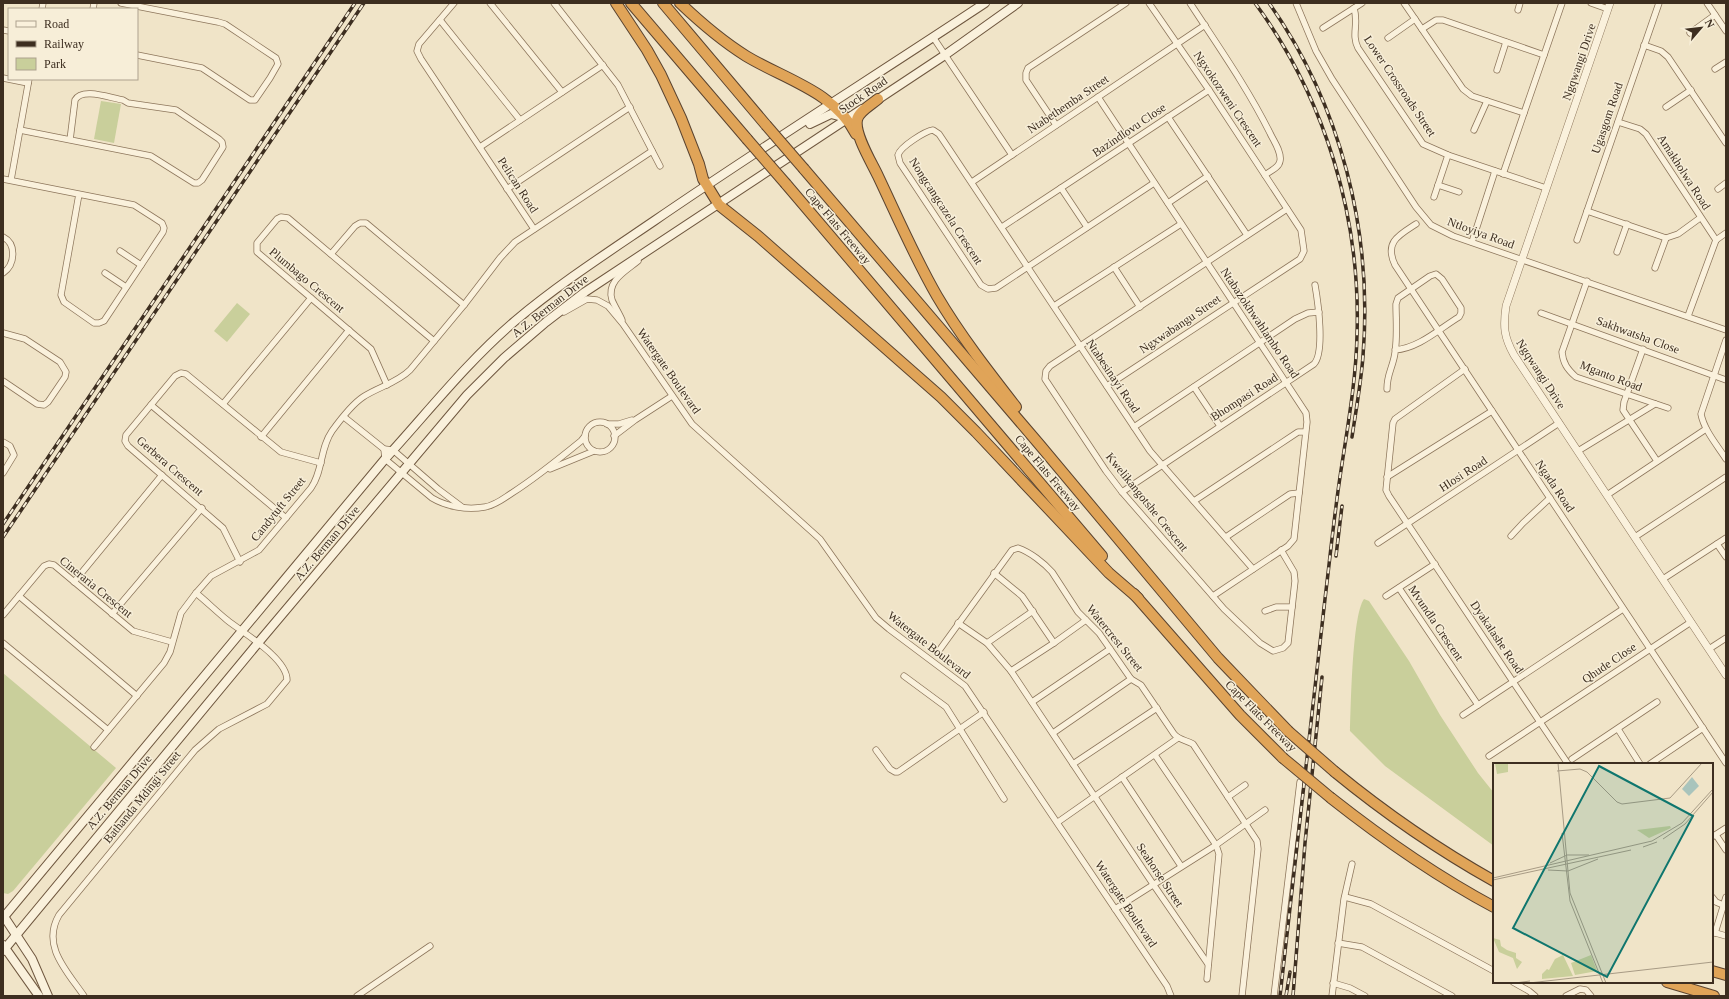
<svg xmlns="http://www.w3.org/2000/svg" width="1729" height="999" font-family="'Times New Roman',serif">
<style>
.green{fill:#c9cf9b}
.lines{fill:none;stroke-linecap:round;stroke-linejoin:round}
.minor-casing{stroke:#8d765c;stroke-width:7}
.tertiary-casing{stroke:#8d765c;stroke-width:8}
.secondary-casing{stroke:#6f573f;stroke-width:10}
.motorway-casing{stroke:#5b4430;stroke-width:12}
.minor{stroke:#faf1dc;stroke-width:5.5}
.tertiary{stroke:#faf1dc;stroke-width:7}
.secondary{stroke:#faf1dc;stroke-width:8}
.motorway{stroke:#e0a458;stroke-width:10}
.rail-casing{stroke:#3d2e20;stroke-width:3.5}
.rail{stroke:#f7eed8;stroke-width:2;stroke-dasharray:6;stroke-linecap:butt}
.motorway-bridge-casing{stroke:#5b4430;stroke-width:12;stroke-linecap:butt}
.motorway-bridge{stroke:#e0a458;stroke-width:10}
.labels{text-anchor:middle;stroke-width:3;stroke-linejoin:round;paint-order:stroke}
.street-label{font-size:12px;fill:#3d2e20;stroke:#f7eed8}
.inset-road{fill:none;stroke:#a89b85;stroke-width:1}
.view{fill:#0f766e;fill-opacity:0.15;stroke:#0f766e;stroke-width:2}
.inset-edge{fill:none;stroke:#3d2e20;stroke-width:2}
</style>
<rect width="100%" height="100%" fill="#f0e4c8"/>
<g class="green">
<polygon points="101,101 121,104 114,143 94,139"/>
<polygon points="237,303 250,314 227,342 214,331"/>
<path d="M1364,599l5,2 40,60 31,54 38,58 16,20v53l-109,-80 -35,-35c1,-24 2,-116 14,-132z"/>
<polygon points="3,673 116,768 13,891 8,894 3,893"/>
</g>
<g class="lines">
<defs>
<g id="minor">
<polyline points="121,3 218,22 225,24 276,58 278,64 270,78 255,100 250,100 202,68 137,55"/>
<polyline points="454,3 419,44 417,51 421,59 534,229"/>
<polyline points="490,3 562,92"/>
<polyline points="554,3 618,85 660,166"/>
<path d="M1190,3c28,43 57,84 80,130 3,7 12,19 10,28 -1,7 -10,10 -15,14"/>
<polyline points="1296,3 1316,51 1332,79 1416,207 1431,225 1453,236 1726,330"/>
<polyline points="1404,3 1463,89 1472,96 1524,113"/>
<polyline points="1591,3 1608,9"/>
<polyline points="1707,3 1726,31"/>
<path d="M1354,8c5,16 -3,26 4,40l65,96 25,11 98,33"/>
<polyline points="42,9 43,3"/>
<polyline points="93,9 94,3"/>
<polyline points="1518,10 1520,3"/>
<polyline points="440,20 520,120"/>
<polyline points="1323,28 1362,3"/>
<polyline points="1422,29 1436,20 1443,20 1544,55"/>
<polyline points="3,30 9,31"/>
<polyline points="1690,33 1715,15"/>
<polyline points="933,37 1012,155"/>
<polyline points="1388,38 1415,19"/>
<polyline points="1644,45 1661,51 1668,57 1726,143"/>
<polyline points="1715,69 1726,62"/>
<polyline points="1497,70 1506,42"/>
<polyline points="3,78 28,83"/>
<polyline points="1098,97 1306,413 1307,422 1294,539 1288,546 1213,596"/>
<polyline points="1666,107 1691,90"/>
<polyline points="1168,117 1247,235"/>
<polyline points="1618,122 1640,129 1646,134 1716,240"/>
<polyline points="1056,125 1026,80 1026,73 1028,68 1126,3"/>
<path d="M20,130l131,26 43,27h4l4,-3 21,-33 -1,-5 -3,-3 -43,-29 -48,-7 -5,-3c-13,-2 -41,-13 -48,0l-5,40"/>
<polyline points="1474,130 1487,101"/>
<polyline points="480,147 603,65"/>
<polyline points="1503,174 1562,3"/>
<polyline points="3,179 134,205 162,223 164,228 163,232 104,321 99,323 94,323 64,302 61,295 79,194"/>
<polyline points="11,180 29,79"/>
<polyline points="972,182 1205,25"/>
<path d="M1154,183l-158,105 -8,1 -7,-4 -81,-122 -2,-8c2,-8 27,-24 35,-25l6,4 211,317 103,118"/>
<polyline points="1438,185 1459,192"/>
<polyline points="1061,188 1087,227"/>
<polyline points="507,189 630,107"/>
<polyline points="1718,189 1726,183"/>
<polyline points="1434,197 1448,155"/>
<polyline points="1168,203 1208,176"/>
<polyline points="1587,211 1666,238 1678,234 1700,218"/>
<path d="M1416,224c-17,11 -32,18 -21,41l331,498"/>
<polyline points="1002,227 1209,90"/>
<path d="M3,237c14,7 12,28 0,36"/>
<polyline points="1577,240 1659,3"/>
<polyline points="1716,240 1726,233"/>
<polyline points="1472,242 1495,171"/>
<polyline points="120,251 141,265"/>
<polyline points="1617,252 1627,224"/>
<polyline points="331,254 355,226 360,223 366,223 464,305"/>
<polyline points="1114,267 1140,307"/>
<polyline points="1655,268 1666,238"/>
<polyline points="105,273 126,287"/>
<path d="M1587,281l-25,71c1,11 5,17 14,25l92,31"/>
<polyline points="1054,306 1181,224"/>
<polyline points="564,312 587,299 597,300 608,306 623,324 692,424 820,539 876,618 889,629 965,686 1167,986 1171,996"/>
<polyline points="1541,313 1726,380"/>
<polyline points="1688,316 1716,240"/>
<path d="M622,320c-3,-7 -7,-13 -10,-20 -6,-19 14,-29 26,-39"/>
<polyline points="3,333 25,339 60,362 66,372 65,377 48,402 44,405 37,404 3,381"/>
<path d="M1726,340l-25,74c3,16 16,31 25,45"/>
<polyline points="1643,349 1624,402 1623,410 1657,461"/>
<polyline points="1465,369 1395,419 1393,423 1386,490 1389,496 1568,764"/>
<polyline points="387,385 371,349 257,252 257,243 277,219 281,217 288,218 434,341"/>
<polyline points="1107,386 1300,259 1304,251 1301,230 1209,90 1149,3"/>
<polyline points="1194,387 1220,426"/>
<path d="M1387,389c0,-14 4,-18 7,-31 4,-17 2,-36 2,-54l2,-6 32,-22 6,-2 6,5 19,29v5l-2,4c-20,12 -40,31 -64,33"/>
<polyline points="223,404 311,298"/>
<polyline points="151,405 286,518"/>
<polyline points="344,417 384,449 393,450 438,489 462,507"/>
<circle cx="600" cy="437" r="15"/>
<polyline points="607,424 619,424 632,420"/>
<polyline points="1134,427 1295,319 1308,313 1319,312"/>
<polyline points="614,436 635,420 672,396"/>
<polyline points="261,437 349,330"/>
<polyline points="3,442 10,446 14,455 3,473"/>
<path d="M384,449l1,10 47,39c15,9 35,12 53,9 11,-2 19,-9 27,-14 25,-16 47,-34 69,-52l4,-5"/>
<polyline points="1578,451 1655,404"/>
<polyline points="550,469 594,451"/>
<polyline points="1387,477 1492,411"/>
<path d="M1122,492l192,-128c11,-12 4,-62 1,-79"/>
<polyline points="1607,495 1706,429"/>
<polyline points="1194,501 1298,432 1305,432"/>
<polyline points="1511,536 1523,523 1550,498"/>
<polyline points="1226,537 1290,494 1299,493"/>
<polyline points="1635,537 1726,477"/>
<polyline points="1378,543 1559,423"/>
<polyline points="1717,544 1726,557"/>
<polyline points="1281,550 1294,572 1295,581 1288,643 1283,648 1273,651 1260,643 1224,609 1122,492 1106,471 1045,379 1046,371 1050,366 1287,209"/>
<polyline points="240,562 223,528 128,446 125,441 126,435 175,376 181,373 186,374 281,452 321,463"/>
<polyline points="994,573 1022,596 1054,643"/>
<polyline points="1663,579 1726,538"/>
<polyline points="74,582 162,475"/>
<polyline points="1399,588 1478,705"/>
<polyline points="19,596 137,696"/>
<polyline points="1386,596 1435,564"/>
<polyline points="1265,611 1276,607 1292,607"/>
<polyline points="112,614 202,508"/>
<polyline points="3,615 44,566 49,564 54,565 133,631 172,642"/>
<polyline points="958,623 987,643 1011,671 1153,884 1208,964"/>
<polyline points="3,643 108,730"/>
<polyline points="987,643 1033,611"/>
<polyline points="1709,649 1726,638"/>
<path d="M938,652l74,-102 6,-2c12,4 26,15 34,24l26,40 21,21 32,46 10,6 33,49c5,6 12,6 19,10l64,97 1,8 -16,147"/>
<polyline points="1011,671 1054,643 1086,620"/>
<polyline points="904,676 946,707 1004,799"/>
<polyline points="1032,702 1110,649"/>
<polyline points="1463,715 1623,609"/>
<polyline points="1618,729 1640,764"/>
<polyline points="1053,733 1131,679"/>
<path d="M94,747l70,-84 6,-11 11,-39 15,-20 15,-17 48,-26 52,-62c12,-17 9,-40 21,-57 8,-11 19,-26 31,-34 15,-10 34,-14 47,-27l54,-65 36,-47 15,-16 137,-91"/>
<polyline points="876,750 890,769 895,772 898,772 984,712"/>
<polyline points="1155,755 1216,845 1219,854 1207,979"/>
<polyline points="1489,756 1691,622"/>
<polyline points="1572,759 1657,702"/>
<polyline points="1073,764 1157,708"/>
<polyline points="1650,764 1703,728"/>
<polyline points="1122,777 1181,866"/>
<polyline points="1228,797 1245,785"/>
<polyline points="1058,822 1178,738"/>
<polyline points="1716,835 1726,850"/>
<polyline points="1712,837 1726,828"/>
<polyline points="1345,897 1371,904 1494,971"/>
<polyline points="1712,897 1716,902 1723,905"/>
<polyline points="1115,909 1216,845 1265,810"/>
<polyline points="1712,932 1726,936"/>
<polyline points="1715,933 1726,897"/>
<polyline points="1338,943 1362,947 1452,996"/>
<polyline points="1513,982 1529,991 1535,996"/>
<polyline points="1333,983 1350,988 1365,996"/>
<path d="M84,996c-17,-25 -43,-50 -25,-81l136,-165 24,-21 48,-25 20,-24c0,-22 -44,-47 -60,-60 -11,-9 -20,-18 -31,-27"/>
<polyline points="357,996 430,946"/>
<polyline points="1274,996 1300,782"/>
<polyline points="1332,996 1344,899 1352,864"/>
<polyline points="1566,996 1580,989 1586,990 1591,996"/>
</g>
<path id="tertiary" d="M1610,3l-104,303c-3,21 -2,31 8,49l212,320"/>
<g id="secondary">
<polyline points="874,102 945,55 1018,3"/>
<polyline points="810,124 831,114 846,118"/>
<polyline points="3,915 32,959 48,996"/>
<path d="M3,918l382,-459c43,-47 82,-97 130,-138 44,-37 92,-68 139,-100 109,-75 221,-145 331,-218"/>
<polyline points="3,945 39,996"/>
<polyline points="3,951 258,643 467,395 504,358 546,322 585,292 862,109"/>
</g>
<g id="motorway">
<polyline points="616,3 647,50 661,75 681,118 699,164 703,179 719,205 758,236 941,397 976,432 1109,573 1138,598"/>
<polyline points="631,3 747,139"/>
<polyline points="663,3 766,125"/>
<path d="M680,3c21,20 42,38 66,53 38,23 89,36 110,78"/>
<path d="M878,99c-7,6 -20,13 -21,21 -3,14 15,43 21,56 19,40 37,82 59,120 23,39 51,75 79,111"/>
<polyline points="804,169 1039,444 1218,658 1288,731"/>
<polyline points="786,184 1102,556"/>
<polyline points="1134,594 1240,715 1283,758"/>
<path d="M1335,772c50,41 102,77 159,109"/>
<path d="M1331,798c52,41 105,78 163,109"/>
<polyline points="1712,971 1726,975"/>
<polyline points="1667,982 1714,996"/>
</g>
</defs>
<use href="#minor" class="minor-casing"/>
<use href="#tertiary" class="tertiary-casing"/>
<use href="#secondary" class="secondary-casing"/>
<use href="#motorway" class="motorway-casing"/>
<use href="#minor" class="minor"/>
<use href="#tertiary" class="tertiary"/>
<use href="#secondary" class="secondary"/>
<use href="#motorway" class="motorway"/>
<defs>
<g id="rail">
<path d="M1255,3c70,95 106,214 102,332 -1,47 -10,95 -17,142 -6,40 -10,81 -15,122 -15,132 -30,265 -45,397"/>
<path d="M1269,3c72,102 104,229 94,353 -2,27 -7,54 -11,81"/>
<polyline points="3,524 355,3"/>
<polyline points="3,537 364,3"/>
<polyline points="1336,556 1342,506"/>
<polyline points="1286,996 1290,972"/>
<polyline points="1293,996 1305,843 1322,677"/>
</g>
</defs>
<use href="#rail" class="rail-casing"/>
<use href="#rail" class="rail"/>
<defs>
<g id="motorway-bridge">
<polyline points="766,125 804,169"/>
<polyline points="747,139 786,184"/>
<polyline points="1288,731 1335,772"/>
<polyline points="1283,758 1331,798"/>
</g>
</defs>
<use href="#motorway-bridge" class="motorway-bridge-casing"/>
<use href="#motorway-bridge" class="motorway-bridge"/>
</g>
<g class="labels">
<g class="street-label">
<text transform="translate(1579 62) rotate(-71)" y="4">Ngqwangi Drive</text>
<text transform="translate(1400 86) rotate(56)" y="4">Lower Crossroads Street</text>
<text transform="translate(863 95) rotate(-34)" y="4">Stock Road</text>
<text transform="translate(1228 99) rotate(56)" y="4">Ngxokozweni Crescent</text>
<text transform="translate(1068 104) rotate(-34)" y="4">Ntabethemba Street</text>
<text transform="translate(1607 118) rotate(-71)" y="4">Ugasgom Road</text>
<text transform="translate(1129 130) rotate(-34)" y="4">Bazindlovu Close</text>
<text transform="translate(1684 172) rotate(57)" y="4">Amakholwa Road</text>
<text transform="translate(518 185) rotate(57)" y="4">Pelican Road</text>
<text transform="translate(946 211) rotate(57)" y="4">Nongcangcazela Crescent</text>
<text transform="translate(838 226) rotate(50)" y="4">Cape Flats Freeway</text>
<text transform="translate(1481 233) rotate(20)" y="4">Ntloyiya Road</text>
<text transform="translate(307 280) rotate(40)" y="4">Plumbago Crescent</text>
<text transform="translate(550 306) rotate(-38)" y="4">A.Z. Berman Drive</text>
<text transform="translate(1260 323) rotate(56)" y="4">Ntabazokhwahlambo Road</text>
<text transform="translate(1180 324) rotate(-34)" y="4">Ngxwabangu Street</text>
<text transform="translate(1638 335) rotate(20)" y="4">Sakhwatsha Close</text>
<text transform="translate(669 371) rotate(55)" y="4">Watergate Boulevard</text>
<text transform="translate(1541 374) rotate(57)" y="4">Ngqwangi Drive</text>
<text transform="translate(1113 376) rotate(56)" y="4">Ntabesinayi Road</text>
<text transform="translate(1611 376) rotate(21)" y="4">Mganto Road</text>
<text transform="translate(1244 397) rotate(-33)" y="4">Bhompasi Road</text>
<text transform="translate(170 466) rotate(41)" y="4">Gerbera Crescent</text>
<text transform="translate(1048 473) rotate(50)" y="4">Cape Flats Freeway</text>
<text transform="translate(1463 474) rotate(-33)" y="4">Hlosi Road</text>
<text transform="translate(1555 486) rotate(56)" y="4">Ngada Road</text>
<text transform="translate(1147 502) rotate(51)" y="4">Kwelikangotshe Crescent</text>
<text transform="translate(278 509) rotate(-51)" y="4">Candytuft Street</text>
<text transform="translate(327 543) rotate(-50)" y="4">A.Z. Berman Drive</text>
<text transform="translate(96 587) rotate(39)" y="4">Cineraria Crescent</text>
<text transform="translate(1436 623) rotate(56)" y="4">Mvundla Crescent</text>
<text transform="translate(1497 637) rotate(56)" y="4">Dyakalashe Road</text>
<text transform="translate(1115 638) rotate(51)" y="4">Watercrest Street</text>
<text transform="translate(929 645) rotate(38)" y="4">Watergate Boulevard</text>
<text transform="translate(1609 663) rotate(-34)" y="4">Qhude Close</text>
<text transform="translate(1261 716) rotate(45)" y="4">Cape Flats Freeway</text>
<text transform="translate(119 792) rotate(-50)" y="4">A.Z. Berman Drive</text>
<text transform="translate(142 797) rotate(-51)" y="4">Bathanda Mdingi Street</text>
<text transform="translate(1160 875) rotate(56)" y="4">Seahorse Street</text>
<text transform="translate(1126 904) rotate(56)" y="4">Watergate Boulevard</text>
</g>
</g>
<g transform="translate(1493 763)">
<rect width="220" height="220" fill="#f0e4c8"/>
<path d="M2,0h13v9l-11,2zM177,63l1,2 -22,10 -12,-8zM0,175l7,2 1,6 6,4 9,3v5l6,4 -5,7 -4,-11 -14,-6zM70,192l10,21 -31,3v-5l5,-5 2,1 6,-11zM98,192l6,16 -22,4 -4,-12z" fill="#c9cf9b"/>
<path d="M199,14l7,9 -10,10 -7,-7z" fill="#a9c4bc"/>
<path class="inset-road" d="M65,0l12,130 36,90M64,8l23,-2 7,3 30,30 5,2 48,-6 32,-35M69,70l8,68 33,82M170,76l22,-15 28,-32M150,84l14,-5M57,100l17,-8h22M55,107l20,1 30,-12M0,115l159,-37 30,-18 31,-34M0,117l138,-30M22,220l15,-2M36,220l184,-21"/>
<path class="view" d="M106,3l94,50 -86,161 -94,-49z"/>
<rect width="220" height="220" class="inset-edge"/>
</g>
<rect width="1729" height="999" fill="none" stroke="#3d2e20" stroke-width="8"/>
<rect x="8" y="8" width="130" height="72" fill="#f7eed8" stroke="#ada18e"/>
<rect x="16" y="21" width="20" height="6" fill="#faf1dc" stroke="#ada18e"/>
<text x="44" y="28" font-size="12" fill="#3d2e20">Road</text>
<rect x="16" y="41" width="20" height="6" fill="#3d2e20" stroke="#ada18e"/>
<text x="44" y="48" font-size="12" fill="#3d2e20">Railway</text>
<rect x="16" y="58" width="20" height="12" fill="#c9cf9b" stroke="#ada18e"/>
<text x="44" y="68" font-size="12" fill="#3d2e20">Park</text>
<g transform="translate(1701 28) rotate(62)" stroke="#f7eed8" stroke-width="3" paint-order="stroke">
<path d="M0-3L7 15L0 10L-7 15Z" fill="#3d2e20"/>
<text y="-6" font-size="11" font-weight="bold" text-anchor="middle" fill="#3d2e20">N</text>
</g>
</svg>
